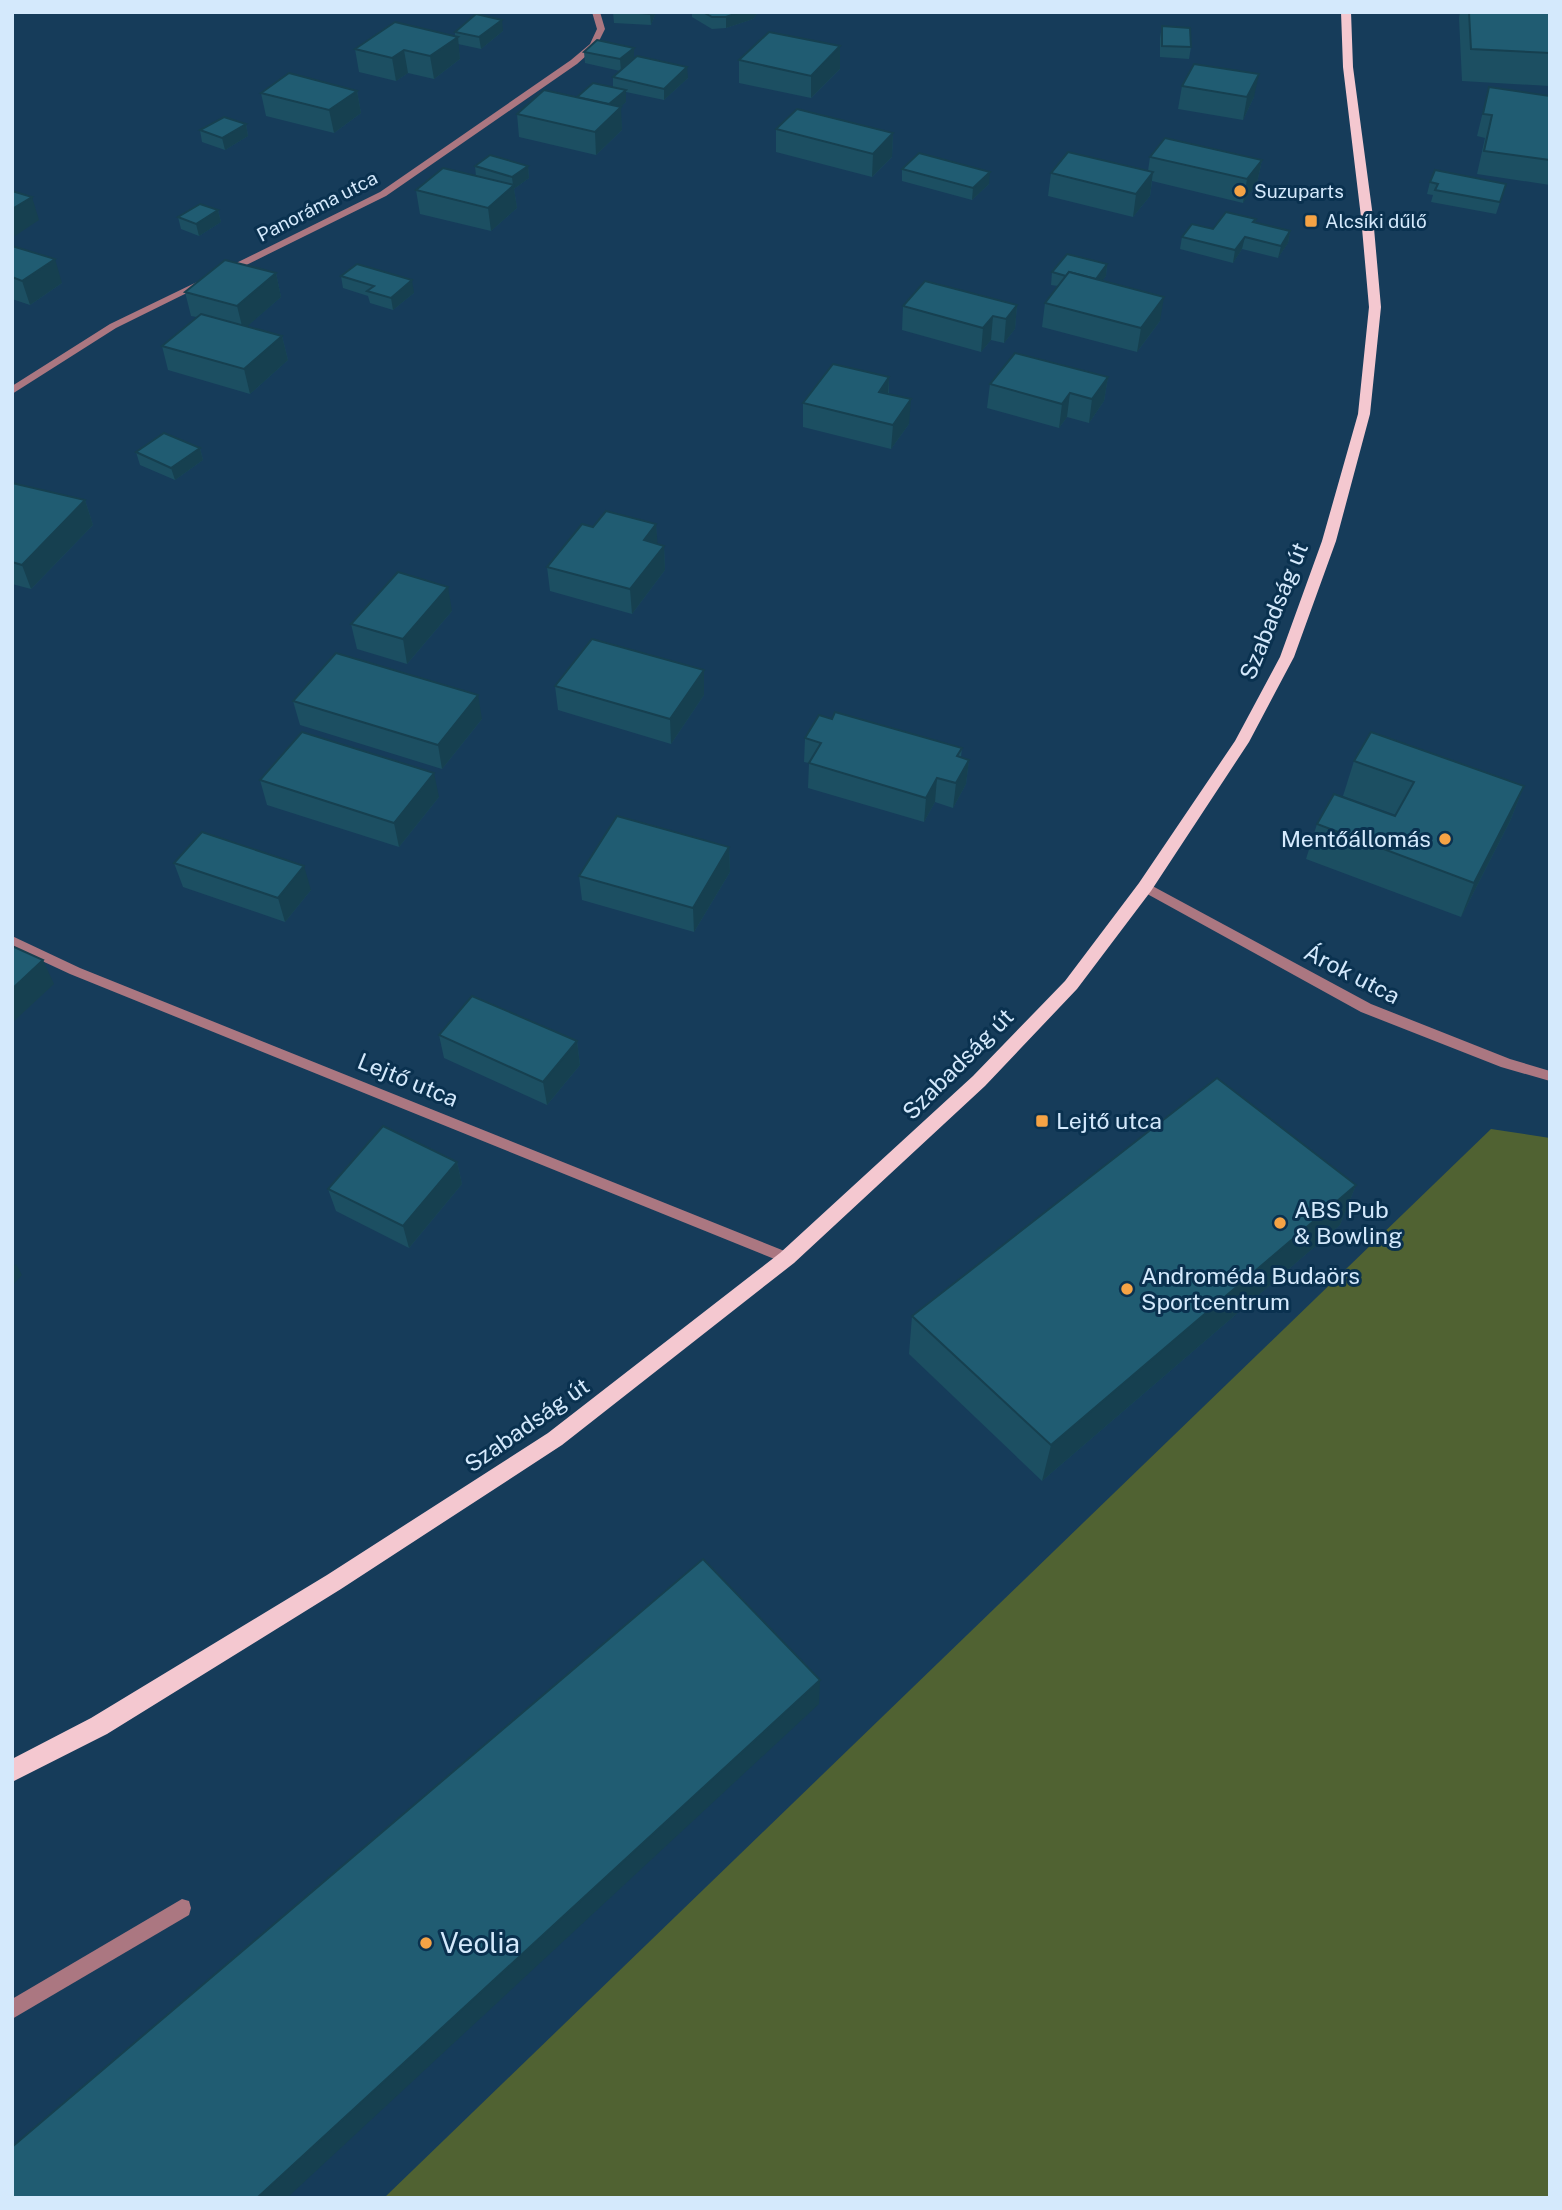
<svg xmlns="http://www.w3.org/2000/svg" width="1562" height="2210" font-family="'Public Sans',sans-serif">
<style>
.green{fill:#506232}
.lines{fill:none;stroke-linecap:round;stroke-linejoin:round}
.service{fill:#ab7781;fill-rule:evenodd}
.minor{fill:#ab7781;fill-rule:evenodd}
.primary{fill:#f4c8d0;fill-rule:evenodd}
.wall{fill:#1c4f62}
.shaded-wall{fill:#164050}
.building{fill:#205c72;stroke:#164050;stroke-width:2}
.poi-dot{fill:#f5a345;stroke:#0a314f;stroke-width:2.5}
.labels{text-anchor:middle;stroke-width:6;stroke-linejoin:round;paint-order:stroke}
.far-poi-label{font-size:19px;fill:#d4e9fc;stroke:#0a314f;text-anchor:start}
.far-street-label{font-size:19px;fill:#d4e9fc;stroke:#0a314f}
.street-label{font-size:23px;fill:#d4e9fc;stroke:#0a314f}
.poi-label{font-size:23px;fill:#d4e9fc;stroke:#0a314f;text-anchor:start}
.near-poi-label{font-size:28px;fill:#d4e9fc;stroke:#0a314f;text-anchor:start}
</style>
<rect width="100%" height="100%" fill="#163c5a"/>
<polygon class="green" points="1491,1129 1550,1138 1550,2198 384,2198"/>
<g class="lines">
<polygon class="service" points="182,1899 189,1901 191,1908 189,1915 12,2019 12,1999"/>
<g class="minor">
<polygon points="592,12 600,12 605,29 596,47 577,64 386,196 230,273 224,273 224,269 380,192 571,60 590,44 597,29"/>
<polygon points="199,281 207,283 116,328 12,394 12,386 110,324"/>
<polygon points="1145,882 1371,1004 1510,1059 1550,1071 1550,1081 1501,1067 1361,1012 1140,890 1139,887 1140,884"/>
<polygon points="12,936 80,968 792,1254 794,1258 792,1262 787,1264 782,1262 70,974 12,947"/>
</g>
<polygon class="primary" points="1341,12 1351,12 1353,67 1373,217 1381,307 1370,414 1336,541 1294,657 1249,742 1151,891 1077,989 985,1086 794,1263 562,1445 341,1589 107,1734 12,1782 12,1759 91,1718 327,1575 548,1433 780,1253 973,1076 1065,981 1139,883 1235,741 1280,657 1322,541 1358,414 1369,307 1361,217 1343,67"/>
</g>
<g class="wall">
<polygon points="613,12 656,12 651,25 614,23"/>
<polygon points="692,12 757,12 757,14 753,19 726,28 712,29 692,17"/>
<polygon points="1460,12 1550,12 1550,86 1462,81 1459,18"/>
<polygon points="1162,26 1191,47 1189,59 1160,57 1160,38"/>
<polygon points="503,31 481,49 458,44 460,59 434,79 408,73 396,81 359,72 355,49 455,36 455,32"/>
<polygon points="584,52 634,58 688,78 664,100 626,92 626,102 620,107 622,130 596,155 519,137 517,114 613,87 613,77 620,71 585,63"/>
<polygon points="739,60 840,69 811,98 739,83"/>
<polygon points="1182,86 1254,97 1243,120 1178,109"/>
<polygon points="1489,87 1550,96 1550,185 1477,174 1485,138 1477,136"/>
<polygon points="357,91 361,113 334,133 266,116 261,93"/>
<polygon points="246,124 248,136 225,150 202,142 200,130"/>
<polygon points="776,129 893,133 892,157 872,177 776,152"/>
<polygon points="1150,157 1262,160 1257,183 1243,203 1152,181 1150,196 1133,217 1048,196 1051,173 1148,171"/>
<polygon points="475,166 528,166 529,178 514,189 517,208 491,231 420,214 416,190 476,176"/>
<polygon points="902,169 989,184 972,200 902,181"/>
<polygon points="1430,182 1506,184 1496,214 1431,202 1433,195 1427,194"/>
<polygon points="218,210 221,222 199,236 181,229 178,217"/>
<polygon points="1256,219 1255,223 1290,231 1288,243 1278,258 1242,249 1233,263 1180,249 1182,237"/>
<polygon points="12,246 62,283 30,305 12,299"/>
<polygon points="1107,264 1106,276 1102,281 1160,321 1137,352 1042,327 1045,303 1058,286 1051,285 1052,272"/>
<polygon points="276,273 281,297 246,327 282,336 288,360 250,394 168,370 162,346 197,317 191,316 185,292"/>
<polygon points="341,276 414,293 393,310 370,303 368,296 343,288"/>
<polygon points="1017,305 1015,329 1004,343 991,340 981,352 902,330 903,306"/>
<polygon points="889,377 889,394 909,424 891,449 803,427 803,403"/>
<polygon points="1108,377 1104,401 1089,423 1067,417 1059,428 987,408 990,384"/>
<polygon points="200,448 203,460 175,480 140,465 136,452"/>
<polygon points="12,483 85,500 93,525 31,589 12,584"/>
<polygon points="656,524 657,544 664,546 665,570 632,614 550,591 547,567"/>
<polygon points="452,611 407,664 357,649 351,624"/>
<polygon points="704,670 704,695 671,744 558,710 555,686"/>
<polygon points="293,701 482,719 442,769 300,725"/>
<polygon points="832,719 962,748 961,757 969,760 966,784 953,808 935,802 924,822 808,788 809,763 804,762 805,738"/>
<polygon points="1354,761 1524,786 1510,821 1461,917 1306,859 1317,824 1396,815 1343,796"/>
<polygon points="260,780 439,797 399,847 267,805"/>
<polygon points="729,847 730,872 694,932 582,900 579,876"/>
<polygon points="174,863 311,890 285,922 183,887"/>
<polygon points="439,1035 577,1041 580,1065 547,1105 444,1058"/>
<polygon points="457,1162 462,1184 409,1248 336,1211 328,1189"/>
<polygon points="1356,1185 1340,1225 1042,1481 909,1354 912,1316"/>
</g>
<g class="shaded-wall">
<polygon points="651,12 656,12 651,25 650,14"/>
<polygon points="740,12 757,12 757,14 753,19 726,28 726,17"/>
<polygon points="502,20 503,31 481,49 479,37"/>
<polygon points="458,37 460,59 434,79 430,56"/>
<polygon points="840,46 840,69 811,98 811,76"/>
<polygon points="634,48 634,59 621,71 620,59"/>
<polygon points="404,50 408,73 396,81 392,58"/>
<polygon points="687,67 688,78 664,100 664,89"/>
<polygon points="1259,74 1254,97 1243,120 1247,97"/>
<polygon points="626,90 626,102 609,117 608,105"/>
<polygon points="357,91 361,113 334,133 329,110"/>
<polygon points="621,107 622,130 596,155 595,132"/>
<polygon points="246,124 248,136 225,150 222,138"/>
<polygon points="893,133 892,157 872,177 873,154"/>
<polygon points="1262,160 1257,183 1243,203 1247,179"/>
<polygon points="528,166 529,178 514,189 517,208 491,231 488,208 513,186 512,177"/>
<polygon points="990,172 989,184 972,200 973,188"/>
<polygon points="1153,172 1150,196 1133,217 1136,194"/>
<polygon points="32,197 39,220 12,238 12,209"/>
<polygon points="218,210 221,222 199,236 196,224"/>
<polygon points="1290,231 1288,243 1278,258 1281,246"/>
<polygon points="1245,237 1242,249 1233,263 1235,250"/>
<polygon points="55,259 62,283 30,305 22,281"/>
<polygon points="1107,264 1106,276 1091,295 1093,283"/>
<polygon points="276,273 281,297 243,330 237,306"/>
<polygon points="412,280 414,293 393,310 391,298"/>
<polygon points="1164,297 1160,321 1137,352 1141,328"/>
<polygon points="1017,305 1015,329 1004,343 1006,319"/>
<polygon points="993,316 991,340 981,352 983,328"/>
<polygon points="282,336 288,360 250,394 244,369"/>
<polygon points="889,377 888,401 879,392"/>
<polygon points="1108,377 1104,401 1089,423 1092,399"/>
<polygon points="1070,393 1067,417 1059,428 1062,404"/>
<polygon points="911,399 909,424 891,449 893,425"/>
<polygon points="200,448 203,460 175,480 171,468"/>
<polygon points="85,500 93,525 31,589 22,565"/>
<polygon points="656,524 658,549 644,540"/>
<polygon points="664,546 665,570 632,614 630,589"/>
<polygon points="448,587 452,611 407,664 403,639"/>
<polygon points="704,670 704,695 671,744 670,719"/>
<polygon points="478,695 482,719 442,769 438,745"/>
<polygon points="969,760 966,784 953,808 956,783"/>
<polygon points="434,773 439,797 399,847 394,823"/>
<polygon points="937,778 935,802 924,822 926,798"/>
<polygon points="1524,786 1510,821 1461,917 1474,883"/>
<polygon points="729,847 730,872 694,932 693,908"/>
<polygon points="304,866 311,890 285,922 278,898"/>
<polygon points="43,960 54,984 12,1023 12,989"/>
<polygon points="577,1041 580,1065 547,1105 543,1082"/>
<polygon points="457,1162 462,1184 409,1248 403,1226"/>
<polygon points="1356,1185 1340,1225 1042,1481 1051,1445"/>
<polygon points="16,1264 22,1275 12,1286 12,1267"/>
<polygon points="820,1680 819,1704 287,2198 257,2198"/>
</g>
<g class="building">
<polygon points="627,12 651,12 650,14"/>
<polygon points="703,12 740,12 726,17 712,17"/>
<polygon points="1469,12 1550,12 1550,53 1471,49"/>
<polygon points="476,14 502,20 479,37 455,32"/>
<polygon points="395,22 458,37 430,56 404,50 392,58 355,49"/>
<polygon points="1162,26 1190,28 1191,47 1162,46"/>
<polygon points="769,32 840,46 811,76 739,60"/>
<polygon points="597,40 634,48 620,59 584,52"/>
<polygon points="637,56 687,67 664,89 613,77"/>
<polygon points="1194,64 1259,74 1247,97 1182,86"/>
<polygon points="289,73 357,91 329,110 261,93"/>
<polygon points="593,83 626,90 609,104 577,97"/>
<polygon points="1489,87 1550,96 1550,160 1484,151 1492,115 1483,114"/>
<polygon points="544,90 621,107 595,132 517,114"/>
<polygon points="797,109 893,133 873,154 776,129"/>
<polygon points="224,117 246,124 222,138 200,130"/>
<polygon points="1165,138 1262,160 1247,179 1150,157"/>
<polygon points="1068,152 1153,172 1136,194 1051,173"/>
<polygon points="919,153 990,172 973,188 902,169"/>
<polygon points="490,155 528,166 512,177 475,166"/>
<polygon points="443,168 514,185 488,208 416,190"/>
<polygon points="1435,170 1506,184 1500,202 1435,190 1438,184 1430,182"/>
<polygon points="12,191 32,197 12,209"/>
<polygon points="200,204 218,210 196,224 178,217"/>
<polygon points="1226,212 1256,219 1253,222 1290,231 1281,246 1245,237 1235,250 1182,237 1192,224 1213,229"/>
<polygon points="12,246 55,259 22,281 12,277"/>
<polygon points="1067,254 1107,264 1096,279 1069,272 1066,276 1052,272"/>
<polygon points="225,260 276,273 237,306 185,292"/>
<polygon points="357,264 412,280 391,298 367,291 374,286 341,276"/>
<polygon points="1069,272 1164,297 1141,328 1045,303"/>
<polygon points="925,281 1017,305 1006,319 993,316 983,328 903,306"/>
<polygon points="201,314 282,336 244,369 162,346"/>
<polygon points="1015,353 1108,377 1092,399 1070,393 1062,404 990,384"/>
<polygon points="833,364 889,377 879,392 911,399 893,425 803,403"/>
<polygon points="164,433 200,448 171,468 136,452"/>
<polygon points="12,483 85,500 22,565 12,562"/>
<polygon points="606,511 656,524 644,540 664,546 630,589 547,567 582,524 593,527"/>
<polygon points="398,572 448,587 403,639 351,624"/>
<polygon points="592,639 704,670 670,719 555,686"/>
<polygon points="336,653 478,695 438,745 293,701"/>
<polygon points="835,712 962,748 957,756 969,760 956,783 937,778 926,798 809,763 821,743 805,738 819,715 832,719"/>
<polygon points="302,732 434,773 394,823 260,780"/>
<polygon points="1371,732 1524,786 1474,883 1317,824 1334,794 1395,816 1414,782 1354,761"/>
<polygon points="617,816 729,847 693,908 579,876"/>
<polygon points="202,832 304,866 278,898 174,863"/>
<polygon points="12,946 43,960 12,989"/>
<polygon points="472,996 577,1041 543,1082 439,1035"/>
<polygon points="1217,1078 1356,1185 1051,1445 912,1316"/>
<polygon points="383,1126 457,1162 403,1226 328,1189"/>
<polygon points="703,1559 820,1680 257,2198 12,2198 12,2147"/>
</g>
<g class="poi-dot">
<circle cx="1240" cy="191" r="7"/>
<rect x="1304" y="214" width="14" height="14" rx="3.5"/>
<circle cx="1445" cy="839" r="7"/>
<rect x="1035" y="1114" width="14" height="14" rx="3.5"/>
<circle cx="1280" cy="1223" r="7"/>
<circle cx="1127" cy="1289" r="7"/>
<circle cx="426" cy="1943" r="7"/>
</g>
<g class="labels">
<g class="far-poi-label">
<text x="1254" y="198">Suzuparts</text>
<text x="1325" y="228">Alcsíki dűlő</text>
</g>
<g class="far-street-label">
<text transform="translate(317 206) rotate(-27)" y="7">Panoráma utca</text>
</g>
<g class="street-label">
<text transform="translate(1274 611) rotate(-68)" y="8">Szabadság út</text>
<text transform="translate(1352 974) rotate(27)" y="8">Árok utca</text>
<text transform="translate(958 1064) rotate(-45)" y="8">Szabadság út</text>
<text transform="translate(408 1080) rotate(22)" y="8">Lejtő utca</text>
<text transform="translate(527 1425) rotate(-35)" y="8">Szabadság út</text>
</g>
<g class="poi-label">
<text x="1431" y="847" text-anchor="end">Mentőállomás</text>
<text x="1056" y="1129">Lejtő utca</text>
<text x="1294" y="1218">ABS Pub<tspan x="1294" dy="26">&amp; Bowling</tspan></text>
<text x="1141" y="1284">Androméda Budaörs<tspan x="1141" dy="26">Sportcentrum</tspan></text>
</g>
<g class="near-poi-label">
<text x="440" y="1953">Veolia</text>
</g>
</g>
<rect width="1562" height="2210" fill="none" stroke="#d4e9fc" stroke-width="28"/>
</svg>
